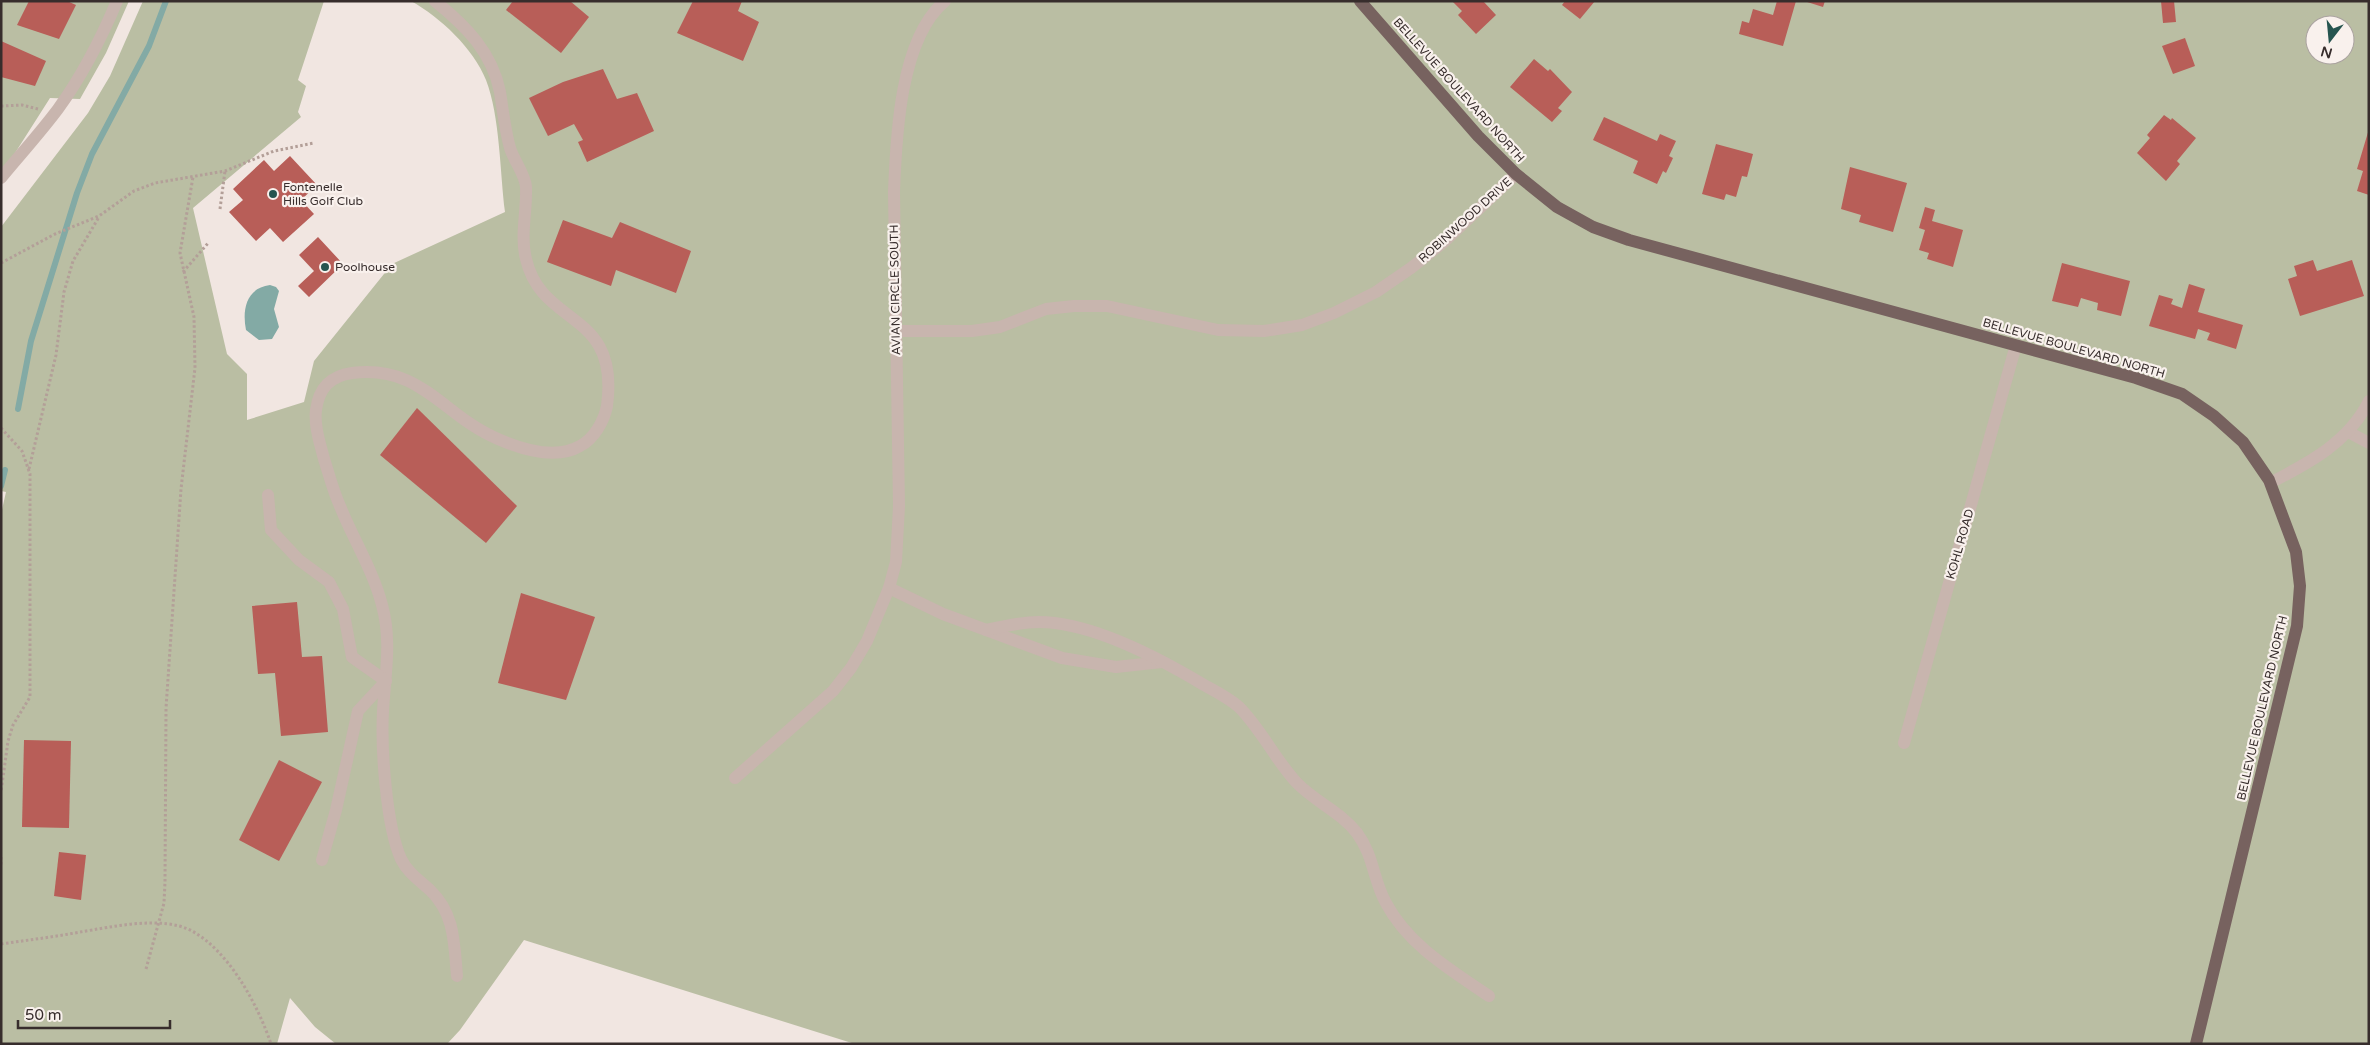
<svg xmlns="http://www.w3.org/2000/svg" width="2370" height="1045" font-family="'Varela Round',sans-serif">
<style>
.green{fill:#babea3;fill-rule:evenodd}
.water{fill:#83aaa5}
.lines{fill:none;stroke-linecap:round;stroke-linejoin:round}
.stream{stroke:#83aaa5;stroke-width:6}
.building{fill:#b85e58}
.path{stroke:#b39f98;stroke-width:3;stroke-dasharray:2.5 2.5;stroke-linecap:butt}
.minor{stroke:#c8b5ae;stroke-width:12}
.major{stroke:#77625f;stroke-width:12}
.poi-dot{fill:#26544f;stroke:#f9f1ed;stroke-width:2}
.labels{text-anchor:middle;stroke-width:4.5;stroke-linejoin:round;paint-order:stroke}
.street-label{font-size:12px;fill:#372d2c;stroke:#f9f1ed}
.poi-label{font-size:12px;fill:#372d2c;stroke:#f9f1ed;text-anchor:start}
</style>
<rect width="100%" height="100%" fill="#f1e6e1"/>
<g class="green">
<polygon points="1,1 129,1 106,53 80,99 50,98 1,175"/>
<path d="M143,1h181l-26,79 8,6 -8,26 3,5 -108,91 34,146 20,20v46l57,-18 10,-41 78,-97 113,-52c-5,-39 -5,-96 -19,-132 -13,-32 -45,-62 -75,-79h1958v1043h-1514l-331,-104 -64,90 -13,14h-111l-21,-17 -25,-29 -13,46h-276v-530l5,-22 -5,-1v-264l87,-114 22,-37zM2315,25h30v30h-30z"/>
</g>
<path class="water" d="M270,285l6,2 3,4 -5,18 5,18 -7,12 -13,1 -13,-10c-4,-20 0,-42 24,-45z"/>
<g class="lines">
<g class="stream">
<polyline points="18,409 31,341 77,193 92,154 149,46 166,1"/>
<polyline points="1,486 5,470"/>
</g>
</g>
<g class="building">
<polygon points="29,1 67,1 76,5 59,39 17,25"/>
<polygon points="513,1 570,1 589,17 561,53 506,10"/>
<polygon points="693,1 742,1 738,11 759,22 743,61 677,33"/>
<polygon points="1452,1 1483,1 1496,15 1476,34 1458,15 1462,11"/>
<polygon points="1565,1 1595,1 1580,19 1562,5"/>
<polygon points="1777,1 1796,1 1783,46 1739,34 1742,21 1749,23 1753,9 1773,15"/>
<polygon points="1804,1 1825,1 1823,7"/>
<polygon points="2161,1 2174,1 2176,22 2163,23"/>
<polygon points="2185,38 2195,66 2173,74 2162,46"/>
<polygon points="1,41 46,61 35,86 1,77"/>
<polygon points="1534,59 1548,71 1550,69 1572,92 1558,108 1562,111 1552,122 1510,87"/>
<polygon points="603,69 617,99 637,93 654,131 587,162 578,142 583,140 574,124 548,136 529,98 563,82"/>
<polygon points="2164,115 2171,120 2172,118 2196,138 2177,161 2180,164 2166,181 2137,153 2150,138 2147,135"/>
<polygon points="1604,117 1657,141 1660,134 1676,141 1669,156 1673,158 1666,173 1663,171 1657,184 1633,173 1638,161 1593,140"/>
<polygon points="2369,129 2369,195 2357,191 2363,171 2357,169"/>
<polygon points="1716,144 1753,154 1747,177 1742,176 1736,197 1726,194 1724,200 1702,194"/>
<polygon points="290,156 317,185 301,200 314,214 283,242 270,228 256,241 229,212 243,200 233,189 264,160 274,171"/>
<polygon points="1850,167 1907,183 1893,232 1859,222 1861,215 1841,209"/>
<polygon points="1925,207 1935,210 1932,221 1963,230 1953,267 1927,259 1929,253 1919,250 1925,230 1919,228"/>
<polygon points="563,220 612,238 620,222 691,251 676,293 616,270 611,286 547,262"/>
<polygon points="318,237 343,264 309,297 298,286 314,271 299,255"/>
<polygon points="2313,260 2317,271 2352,260 2364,296 2300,316 2288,279 2297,276 2294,266"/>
<polygon points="2062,263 2130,281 2121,316 2097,310 2098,303 2081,298 2078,307 2052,301"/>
<polygon points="2189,284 2205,289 2198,312 2243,325 2236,349 2207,340 2210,333 2198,329 2195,339 2149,326 2159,295 2173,299 2171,304 2182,308"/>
<polygon points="417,408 517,506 486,543 380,455"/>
<polygon points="521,593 595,617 566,700 498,683"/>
<polygon points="297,602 302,657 322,656 328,732 281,736 275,673 258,674 252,606"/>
<polygon points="24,740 71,741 69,828 22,827"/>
<polygon points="279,760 322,782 279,861 239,840"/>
<polygon points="59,852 86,855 81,900 54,896"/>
</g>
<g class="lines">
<g class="path">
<polyline points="1,106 22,105 38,109"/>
<polyline points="220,209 225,171"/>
<polyline points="1,263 55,234 99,216 134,191 155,183 225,171 274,151 314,143"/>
<polyline points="183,272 209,242"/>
<polyline points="1,428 22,451 30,474 30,697 13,725 8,741 1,792"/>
<polyline points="29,469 56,355 64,292 73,261 99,217"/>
<polyline points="1,857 1,865"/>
<path d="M1,944c27,-4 53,-7 79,-12 32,-5 82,-17 112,-1 37,20 66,74 79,113"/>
<polyline points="146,969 164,903 165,882 166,708 181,489 195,368 194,317 180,253 193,177"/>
</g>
<g class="minor">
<path d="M435,1c31,25 57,51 65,91 3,19 5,38 10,56 4,13 15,26 16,39 1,24 -6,49 0,72 16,69 94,50 81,147 -3,15 -13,33 -27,40 -24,14 -59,3 -82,-7 -55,-23 -77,-75 -146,-66 -22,3 -33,15 -36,37 -2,16 4,33 8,49 5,15 9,32 16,47 13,33 33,64 42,99 10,36 3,70 1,106 -2,37 3,114 18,148 7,14 18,21 29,31 25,24 24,53 27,86"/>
<path d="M1,178c19,-23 39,-45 57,-69 24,-33 43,-70 59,-108"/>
<polyline points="896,331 972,331 1000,327 1046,309 1074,306 1107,306 1218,330 1264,331 1302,325 1334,313 1376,292 1411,268 1445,241 1516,174"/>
<polyline points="2348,432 2369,443"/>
<path d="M2270,483c39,-20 79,-41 99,-82"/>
<polyline points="268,495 271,530 299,560 329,582 343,609 352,657 386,681 358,711 336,810 322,860"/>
<polyline points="889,588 943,614 1062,658 1116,667 1162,662"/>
<path d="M986,630c18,-4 35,-8 53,-8 53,0 120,36 165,63 11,6 25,13 35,22 22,22 36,52 57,75 19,20 45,30 61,51 17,23 16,47 29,70 22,42 65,67 103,93"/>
<polyline points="1904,743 2016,345"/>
<path d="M735,778l98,-87 18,-23 16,-27 22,-53 7,-26 3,-56 -5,-314c2,-55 6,-154 51,-191"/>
</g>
<polyline class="major" points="1360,1 1478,136 1516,174 1557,207 1593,227 1629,240 2136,378 2182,394 2214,416 2243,442 2269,480 2296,552 2300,586 2297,626 2196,1044"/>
</g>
<g class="poi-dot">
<circle cx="273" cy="194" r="5"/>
<circle cx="325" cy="267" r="5"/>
</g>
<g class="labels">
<g class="street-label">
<text transform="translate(1459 90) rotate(48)" y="4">BELLEVUE BOULEVARD NORTH</text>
<text transform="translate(1465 220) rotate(-42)" y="4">ROBINWOOD DRIVE</text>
<text transform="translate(895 290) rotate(-91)" y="4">AVIAN CIRCLE SOUTH</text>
<text transform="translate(2074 348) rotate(16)" y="4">BELLEVUE BOULEVARD NORTH</text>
<text transform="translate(1960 544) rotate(-74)" y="4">KOHL ROAD</text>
<text transform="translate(2262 708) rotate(-77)" y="4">BELLEVUE BOULEVARD NORTH</text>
</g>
<g class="poi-label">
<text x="283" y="191">Fontenelle<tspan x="283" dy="14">Hills Golf Club</tspan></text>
<text x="335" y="271">Poolhouse</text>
</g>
</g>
<rect width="2370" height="1045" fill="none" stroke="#372d2c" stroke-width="5"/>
<g transform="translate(2330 40) rotate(196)"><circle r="24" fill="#f9f1ed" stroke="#aba3a0"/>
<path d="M0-4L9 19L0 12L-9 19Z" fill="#26544f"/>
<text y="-8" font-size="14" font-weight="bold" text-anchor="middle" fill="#372d2c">N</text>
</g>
<path d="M18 1020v8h152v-8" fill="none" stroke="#372d2c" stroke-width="2.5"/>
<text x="25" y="1020" font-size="15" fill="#372d2c" stroke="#f9f1ed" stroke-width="4" paint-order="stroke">50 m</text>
</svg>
